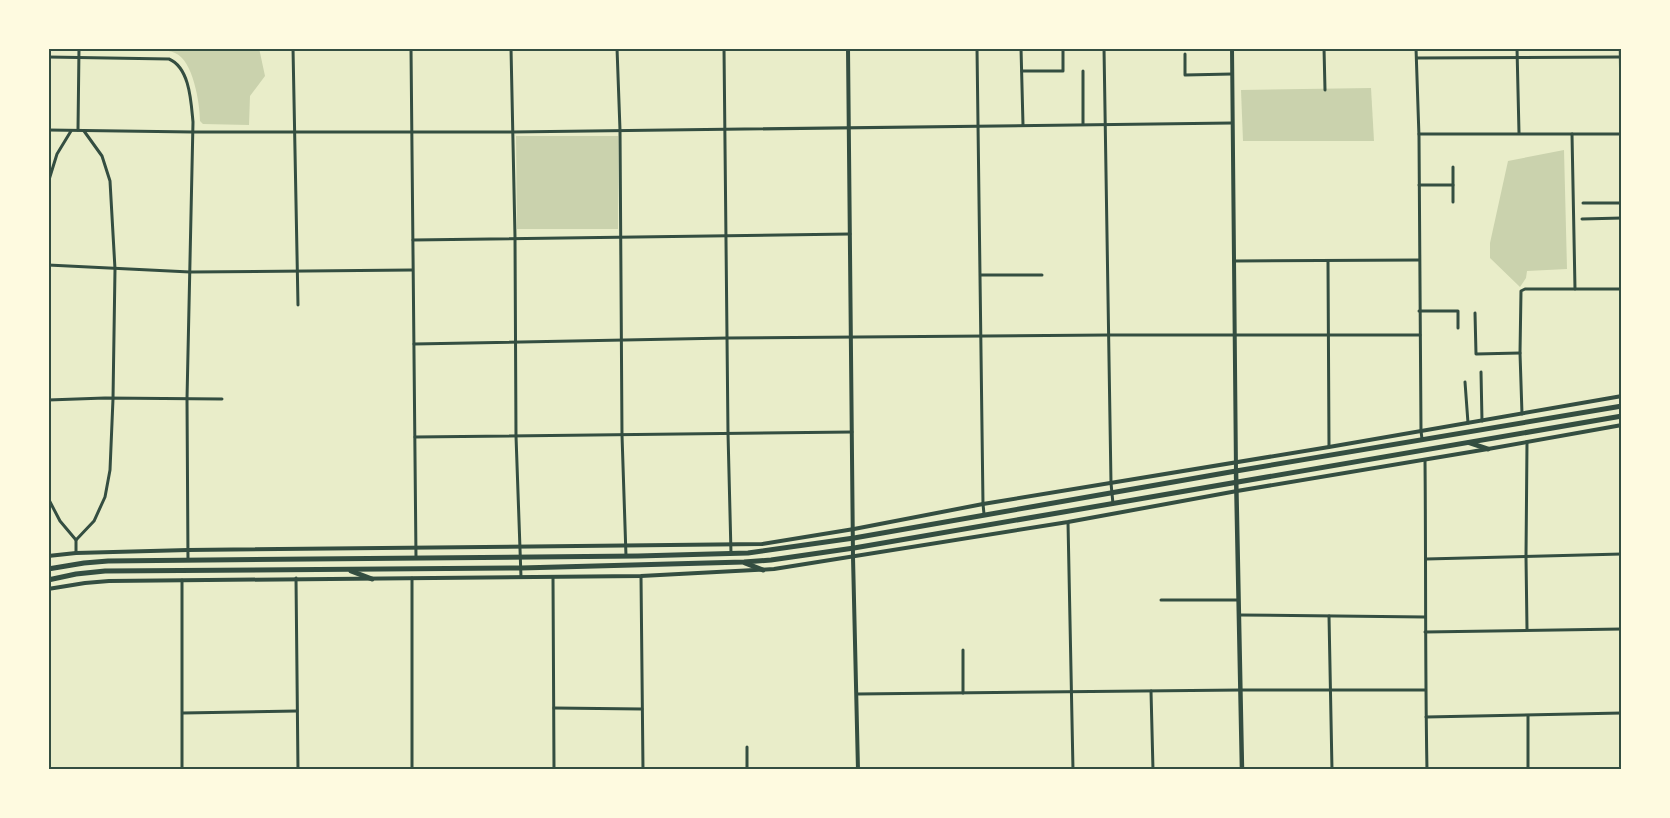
<svg xmlns="http://www.w3.org/2000/svg" width="1670" height="818" font-family="Inter,sans-serif">
<style>
.green{fill:#cad2ad}
.lines{fill:none;stroke-linecap:round;stroke-linejoin:round}
.minor{stroke:#344e41;stroke-width:3}
.tertiary{stroke:#344e41;stroke-width:4}
.secondary{stroke:#344e41;stroke-width:4.5}
.primary{stroke:#344e41;stroke-width:5}
.neatline{fill:none;stroke:#344e41;stroke-width:2}
</style>
<rect width="100%" height="100%" fill="#e9edc9"/>
<g class="green">
<path d="M89,48h170l6,28 -15,20 -1,29 -46,-1 -3,-3c0,-18 -7,-61 -25,-68 -8,-4 -19,-2 -28,-2 -18,-1 -37,-1 -56,-1z"/>
<polygon points="1371,88 1374,141 1243,141 1241,90"/>
<polygon points="516,136 618,136 618,229 517,229"/>
<polygon points="1564,150 1567,269 1527,271 1526,278 1520,287 1490,258 1490,243 1508,161"/>
</g>
<g class="lines">
<g class="minor">
<polyline points="293,48 298,305"/>
<polyline points="411,48 416,558"/>
<polyline points="511,48 515,237 516,436 521,577"/>
<polyline points="617,48 620,130 622,435 626,556"/>
<polyline points="724,48 728,433 731,553"/>
<polyline points="977,48 983,504 984,514"/>
<polyline points="1021,48 1023,125"/>
<polyline points="1104,48 1111,483 1113,504"/>
<polyline points="1324,48 1325,90"/>
<polyline points="1416,48 1419,137 1421,431 1422,439"/>
<polyline points="1517,48 1519,133"/>
<polyline points="1232,49 1298,48"/>
<polyline points="1185,54 1185,75 1232,74"/>
<path d="M48,57l121,2c21,9 22,43 24,63l-6,277 1,161"/>
<polyline points="1417,58 1621,57"/>
<polyline points="1022,71 1063,71 1063,48"/>
<polyline points="1083,71 1083,124"/>
<polyline points="48,130 193,132 512,132 1232,123"/>
<polyline points="78,130 79,48"/>
<polyline points="1419,134 1622,134"/>
<polyline points="1572,134 1575,289"/>
<polyline points="1453,167 1453,202"/>
<polyline points="48,183 57,154 71,131"/>
<polyline points="1419,185 1453,185"/>
<polyline points="1583,203 1622,203"/>
<polyline points="1582,219 1622,218"/>
<polyline points="413,240 850,234"/>
<polyline points="1235,261 1419,260"/>
<polyline points="1328,262 1329,447"/>
<polyline points="48,265 190,272 412,270"/>
<polyline points="981,275 1042,275"/>
<polyline points="1419,311 1458,311 1458,328"/>
<polyline points="1475,313 1476,354 1520,353"/>
<polyline points="414,344 728,338 1108,335 1420,335"/>
<polyline points="1481,372 1482,421"/>
<polyline points="1465,382 1468,423"/>
<polyline points="48,400 105,398 222,399"/>
<polyline points="1522,414 1520,353 1521,291 1525,289 1622,289"/>
<polyline points="415,437 852,432"/>
<polyline points="1527,442 1526,557 1527,629"/>
<path d="M1425,460c1,103 0,207 2,310"/>
<polyline points="48,498 60,521 76,540 76,553"/>
<polyline points="1068,522 1073,770"/>
<polyline points="76,540 94,521 105,497 110,470 113,399 115,269 110,181 102,156 84,131"/>
<polyline points="1426,559 1622,554"/>
<polyline points="641,576 643,770"/>
<polyline points="553,577 554,770"/>
<polyline points="296,578 298,770"/>
<polyline points="412,578 412,770"/>
<polyline points="182,580 182,770"/>
<polyline points="1161,600 1238,600"/>
<polyline points="1239,615 1425,617"/>
<polyline points="1329,616 1332,770"/>
<polyline points="1425,632 1622,629"/>
<polyline points="963,650 963,693"/>
<polyline points="1151,691 1153,770"/>
<polyline points="857,694 1241,690 1425,690"/>
<polyline points="554,708 642,709"/>
<polyline points="183,713 297,711"/>
<polyline points="1528,716 1528,770"/>
<polyline points="1426,717 1622,713"/>
<polyline points="747,747 747,770"/>
</g>
<g class="tertiary">
<polyline points="848,48 853,557 858,770"/>
<polyline points="1232,48 1236,471"/>
<polyline points="48,556 76,553 188,550 762,544 854,529 983,504 1329,447 1622,396"/>
<polyline points="48,589 85,583 109,581 641,576 774,569 1068,522 1237,491 1488,449 1622,425"/>
</g>
<g class="secondary">
<polyline points="1621,48 1622,130"/>
<polyline points="1236,471 1242,770"/>
</g>
<g class="primary">
<polyline points="1470,443 1488,449"/>
<polyline points="745,563 763,570"/>
<polyline points="48,569 84,563 108,561 638,556 748,553 854,538 1236,471 1622,406"/>
<polyline points="351,571 372,579"/>
<polyline points="48,580 76,574 105,571 521,568 744,562 771,560 854,548 1622,416"/>
</g>
</g>
<rect width="1670" height="818" fill="none" stroke="#fefae0" stroke-width="99"/>
<rect x="50" y="50" width="1570" height="718" class="neatline"/>
</svg>
